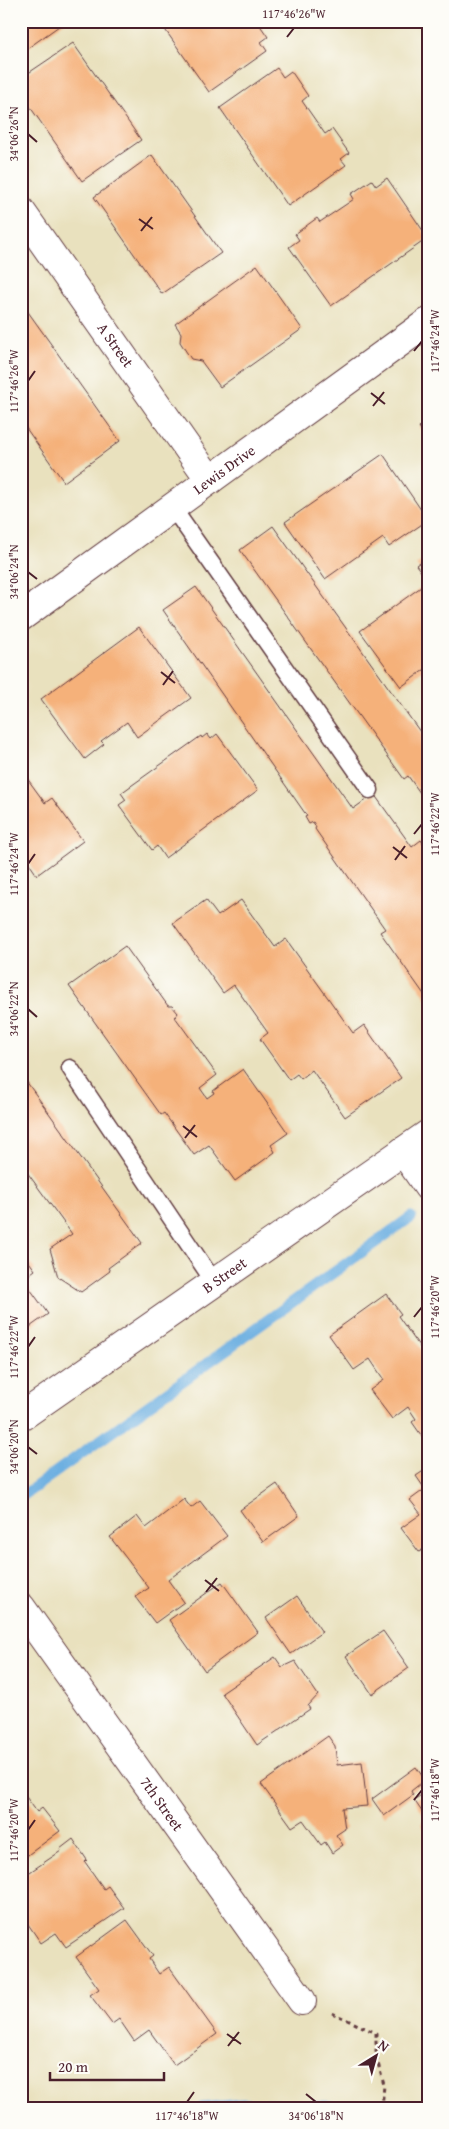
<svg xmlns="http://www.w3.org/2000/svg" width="449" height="2129" font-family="'Gentium Book Plus',serif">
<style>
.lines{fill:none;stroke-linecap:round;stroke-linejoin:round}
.stream{stroke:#6cafe1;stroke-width:11}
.building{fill:#f5b17a}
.lane-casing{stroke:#623c41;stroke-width:19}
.street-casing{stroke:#623c41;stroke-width:30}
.path{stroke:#623c41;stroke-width:3;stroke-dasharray:4 4;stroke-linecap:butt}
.lane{stroke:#fff;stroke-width:16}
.street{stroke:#fff;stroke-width:28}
.ticks{fill:none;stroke:#4a1f2b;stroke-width:2}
.labels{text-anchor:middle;stroke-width:4.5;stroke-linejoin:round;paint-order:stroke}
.street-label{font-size:15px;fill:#4a1f2b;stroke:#fdfcf7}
.neatline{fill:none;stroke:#4a1f2b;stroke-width:2}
.ticks-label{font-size:12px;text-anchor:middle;fill:#4a1f2b}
</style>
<rect width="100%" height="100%" fill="#fdfcf7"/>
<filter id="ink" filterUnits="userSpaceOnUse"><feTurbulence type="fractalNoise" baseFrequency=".02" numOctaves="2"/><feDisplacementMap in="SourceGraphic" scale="10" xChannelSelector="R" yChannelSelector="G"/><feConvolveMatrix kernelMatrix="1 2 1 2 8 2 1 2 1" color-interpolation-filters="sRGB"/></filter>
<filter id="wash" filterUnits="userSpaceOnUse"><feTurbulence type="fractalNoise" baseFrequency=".0096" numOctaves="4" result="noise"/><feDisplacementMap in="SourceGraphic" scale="20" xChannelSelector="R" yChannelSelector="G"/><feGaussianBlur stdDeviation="1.12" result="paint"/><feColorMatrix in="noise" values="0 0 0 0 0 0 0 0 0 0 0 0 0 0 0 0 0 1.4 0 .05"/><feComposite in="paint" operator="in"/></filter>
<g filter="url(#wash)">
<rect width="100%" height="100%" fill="#e9e1be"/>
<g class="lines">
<g class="stream">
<polyline points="21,1497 411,1217"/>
<polyline points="202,2108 243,2104 389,2108"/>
</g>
</g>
<g id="blocks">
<g class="building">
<polygon points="21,21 66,21 21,53"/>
<polygon points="159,21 257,21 268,37 261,42 267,51 209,92"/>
<polygon points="73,43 141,140 82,181 21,94 21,78"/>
<polygon points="277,68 283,77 291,71 308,96 302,101 325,134 332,129 349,153 341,159 346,165 288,206 220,108"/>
<polygon points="152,155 221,253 162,294 94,197"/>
<polygon points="387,178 428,238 331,306 289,247 299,240 295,234 317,218 320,222 354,199 351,194 372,180 376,186"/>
<polygon points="257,265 302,329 220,387 201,361 191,359 180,342 181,333 175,324"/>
<polygon points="21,302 120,441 64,482 21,421"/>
<polygon points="428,421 428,440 419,427"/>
<polygon points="383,454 428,520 389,547 383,538 325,579 285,522"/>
<polygon points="273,526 428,743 428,804 408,776 404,779 240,550"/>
<polygon points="428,557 428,581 416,565"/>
<polygon points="428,582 428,667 401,687 360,631"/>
<polygon points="196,587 353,809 374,794 412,847 421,840 428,850 428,1000 380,932 385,929 315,829 316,827 313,822 309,824 305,817 307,816 163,610"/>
<polygon points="139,627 191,698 137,737 127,722 101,741 104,744 85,759 41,699"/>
<polygon points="207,734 211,739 217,734 258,790 165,858 157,846 152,850 119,805 126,800 121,793 201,736 202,738"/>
<polygon points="21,770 45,803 52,798 83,841 37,875 24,856 21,858"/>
<polygon points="206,900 218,916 241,900 275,947 286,939 353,1033 364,1025 401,1078 345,1117 312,1070 301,1079 297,1074 289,1080 260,1039 268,1033 234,985 223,993 173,923"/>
<polygon points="125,946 168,1006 172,1006 178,1013 175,1017 217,1075 200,1088 207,1098 214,1093 213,1091 243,1069 288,1133 271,1145 275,1152 235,1181 209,1145 194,1155 164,1113 161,1115 69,986"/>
<polygon points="21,1074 142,1243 108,1268 110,1271 81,1292 58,1277 50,1249 72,1234 21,1164"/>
<polygon points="21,1251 35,1270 23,1279 48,1314 27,1329 27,1332 21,1336"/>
<polygon points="386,1294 401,1314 398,1316 422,1350 428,1346 428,1445 412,1422 416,1419 408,1407 392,1419 370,1390 384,1380 370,1359 354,1370 329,1335"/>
<polygon points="428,1468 428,1546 419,1552 401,1528 421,1514 410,1500 425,1489 416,1476"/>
<polygon points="277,1484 299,1516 263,1542 240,1510"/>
<polygon points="184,1499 191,1508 200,1501 227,1536 168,1580 184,1602 155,1623 135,1597 149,1588 110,1537 137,1516 146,1528"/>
<polygon points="222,1582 258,1632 205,1671 169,1620"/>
<polygon points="297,1596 322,1632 291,1654 266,1618"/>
<polygon points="383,1631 409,1668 372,1694 346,1656"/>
<polygon points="275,1657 282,1667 295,1661 318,1695 308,1706 310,1709 257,1745 222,1693"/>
<polygon points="328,1736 335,1746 337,1765 362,1762 367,1806 342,1808 345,1829 336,1835 343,1845 332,1853 325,1842 321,1845 303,1820 292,1827 261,1784"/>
<polygon points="416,1767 425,1780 411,1791 413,1795 384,1816 372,1799"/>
<polygon points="21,1790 37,1812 42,1808 60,1831 21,1860"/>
<polygon points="428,1790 428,1834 421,1824 427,1819 414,1800"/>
<polygon points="73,1839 87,1860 85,1862 104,1889 108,1886 124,1908 66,1947 56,1933 41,1943 21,1914 21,1878 61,1851 60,1849"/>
<polygon points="127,1920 153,1956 149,1959 159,1974 169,1967 217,2034 174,2065 149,2030 134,2041 119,2019 112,2024 90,1995 99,1989 76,1957"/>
</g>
</g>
</g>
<g filter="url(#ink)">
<use href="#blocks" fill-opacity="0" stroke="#623c41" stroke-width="1"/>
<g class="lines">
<defs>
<g id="lane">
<polyline points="172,507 370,790"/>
<polyline points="70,1068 214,1282"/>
</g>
<g id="street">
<path id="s1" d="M21,211l189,269"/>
<path id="s2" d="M21,617l407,-295"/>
<polyline points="403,1151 428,1187"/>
<path id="s3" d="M21,1417l407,-283"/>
<path id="s4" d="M21,1607l281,394"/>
</g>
</defs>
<use href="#lane" class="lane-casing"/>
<use href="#street" class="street-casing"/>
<polyline class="path" points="332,2013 376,2033 376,2056 384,2085 382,2108"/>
<use href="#lane" class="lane"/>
<use href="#street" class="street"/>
</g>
</g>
<path class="ticks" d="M287,37l7,-9M28,134l9,8M139,219l14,10M141,231l11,-14M414,351l8,-10M28,381l7,-10M371,393l14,11M373,406l11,-14M28,572l9,7M161,672l14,11M163,685l10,-14M414,834l8,-10M393,847l14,11M395,860l10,-14M28,864l7,-10M28,1009l9,8M183,1126l14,11M185,1138l10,-13M414,1317l8,-10M28,1347l7,-10M28,1447l9,7M205,1580l14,11M206,1592l11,-14M414,1800l8,-10M28,1830l7,-10M227,2034l14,10M228,2046l11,-14M306,2094l10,8M187,2102l7,-10"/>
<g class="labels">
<g class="street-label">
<text dy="5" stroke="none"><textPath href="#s1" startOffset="164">A Street</textPath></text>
<text dy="5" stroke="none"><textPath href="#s2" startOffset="251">Lewis Drive</textPath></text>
<text dy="5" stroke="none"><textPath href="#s3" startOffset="248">B Street</textPath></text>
<text dy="5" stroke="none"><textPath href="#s4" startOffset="242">7th Street</textPath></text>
</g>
</g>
<rect width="449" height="2129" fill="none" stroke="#fdfcf7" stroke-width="55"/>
<g transform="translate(376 2056) rotate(37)" stroke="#fdfcf7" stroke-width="4" paint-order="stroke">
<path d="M0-4L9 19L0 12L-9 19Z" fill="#4a1f2b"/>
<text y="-8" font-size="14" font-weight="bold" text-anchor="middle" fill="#4a1f2b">N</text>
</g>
<path d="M50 2072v8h114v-8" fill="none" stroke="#4a1f2b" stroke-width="2.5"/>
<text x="58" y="2072" font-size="15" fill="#4a1f2b" stroke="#fdfcf7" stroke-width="4" paint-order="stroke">20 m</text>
<rect x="28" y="28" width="394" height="2074" class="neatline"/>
<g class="ticks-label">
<text x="294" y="18">117°46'26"W</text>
<text transform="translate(14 134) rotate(-90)" y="4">34°06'26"N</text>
<text transform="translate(435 341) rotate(-90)" y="4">117°46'24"W</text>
<text transform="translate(14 381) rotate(-90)" y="4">117°46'26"W</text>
<text transform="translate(14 572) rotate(-90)" y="4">34°06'24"N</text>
<text transform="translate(435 824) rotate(-90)" y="4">117°46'22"W</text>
<text transform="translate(14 864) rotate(-90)" y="4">117°46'24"W</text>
<text transform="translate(14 1009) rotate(-90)" y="4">34°06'22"N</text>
<text transform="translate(435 1307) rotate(-90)" y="4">117°46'20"W</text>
<text transform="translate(14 1347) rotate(-90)" y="4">117°46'22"W</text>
<text transform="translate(14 1447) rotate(-90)" y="4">34°06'20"N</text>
<text transform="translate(435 1790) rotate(-90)" y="4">117°46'18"W</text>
<text transform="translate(14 1830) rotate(-90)" y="4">117°46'20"W</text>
<text x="187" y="2120">117°46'18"W</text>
<text x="316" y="2120">34°06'18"N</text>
</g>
</svg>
